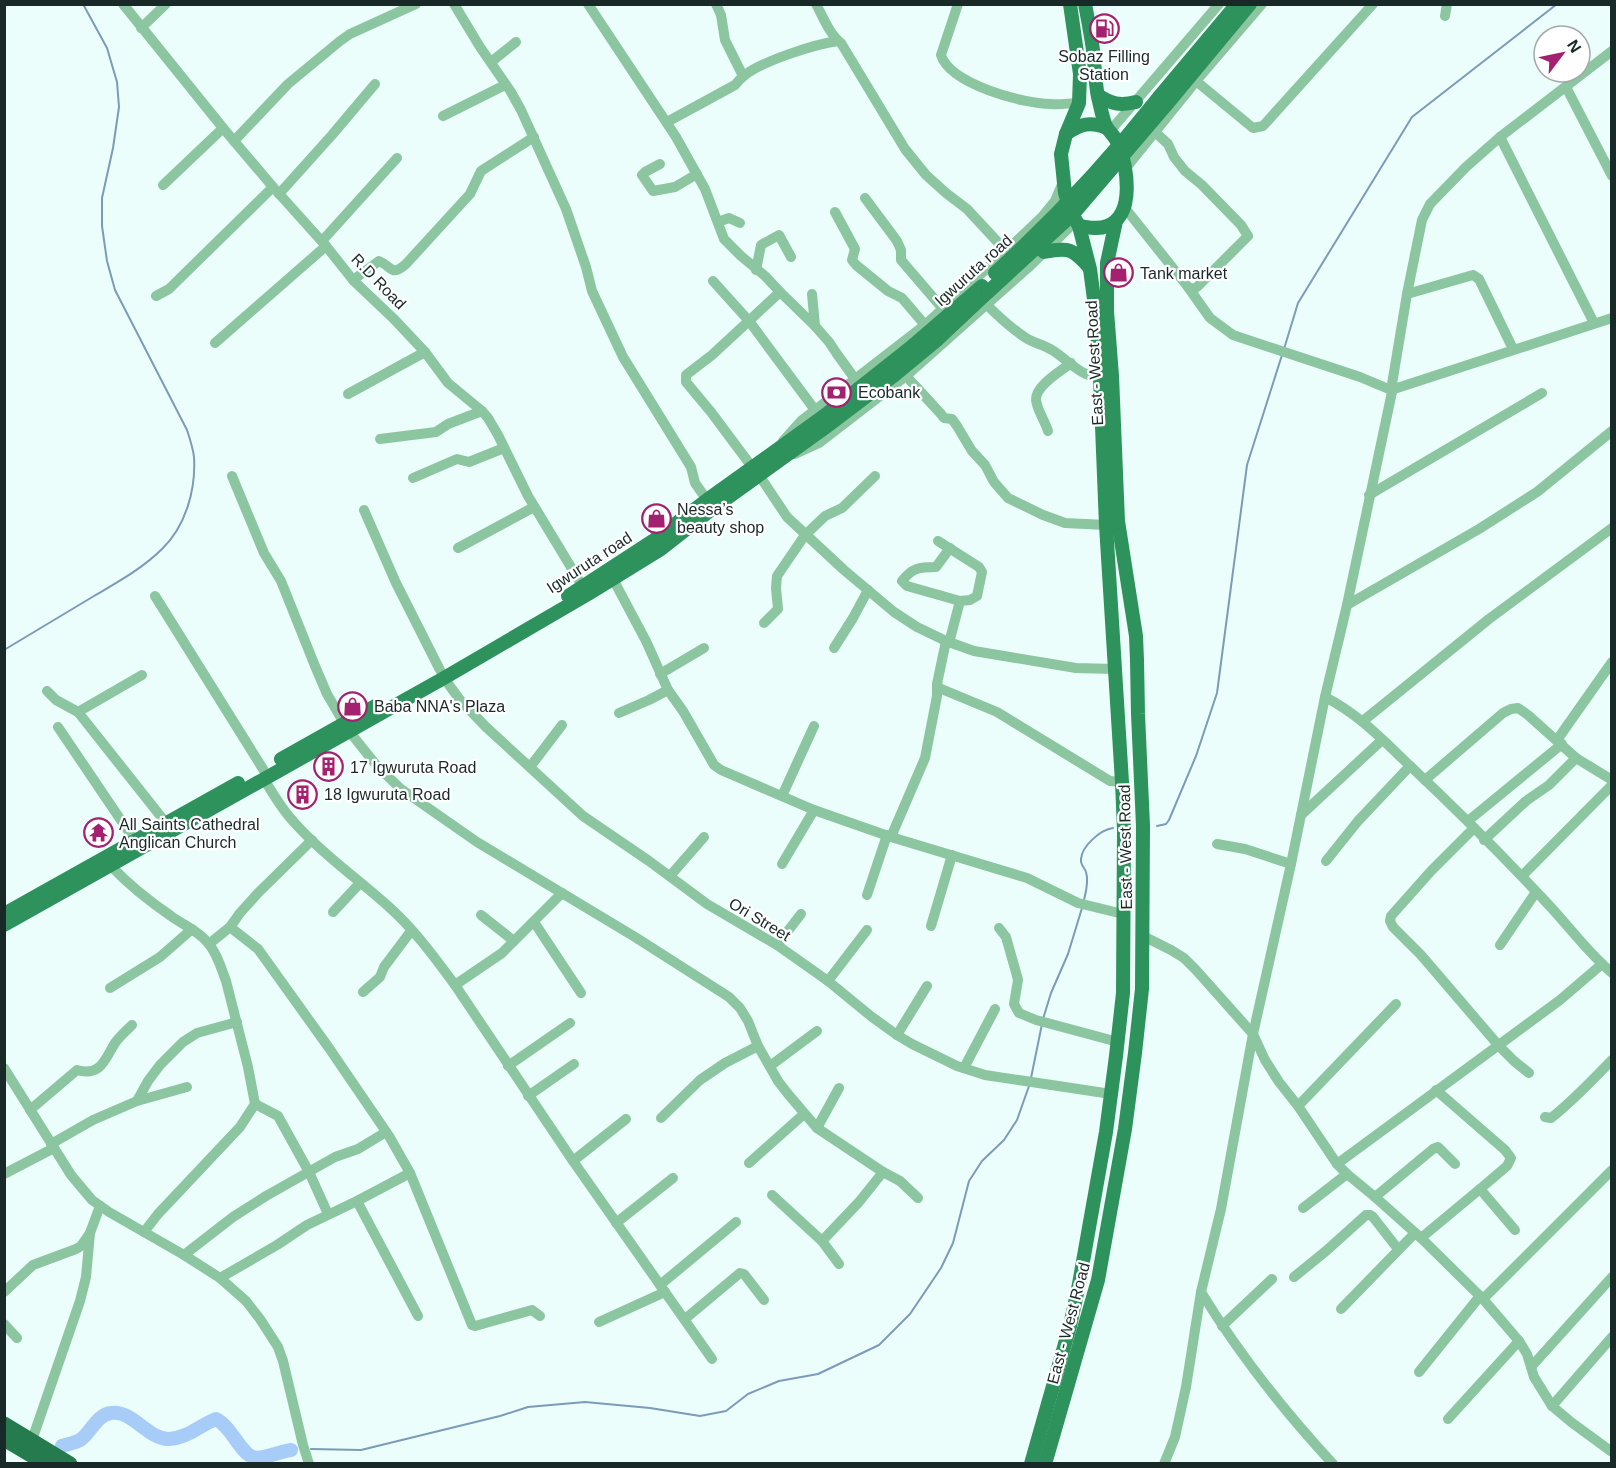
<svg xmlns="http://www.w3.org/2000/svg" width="1616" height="1468" font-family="Arial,sans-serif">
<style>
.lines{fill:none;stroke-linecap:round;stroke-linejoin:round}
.stream{stroke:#7c9bb9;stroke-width:2}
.river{stroke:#a6ccf7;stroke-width:14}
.minor{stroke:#8bc6a0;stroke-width:10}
.major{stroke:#2e925d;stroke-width:14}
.highway{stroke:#257b4d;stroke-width:15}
.major-bridge{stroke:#2e925d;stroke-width:14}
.labels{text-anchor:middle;stroke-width:4.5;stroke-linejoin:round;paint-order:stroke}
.poi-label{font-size:16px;fill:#192928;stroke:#fff;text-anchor:start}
.street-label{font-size:16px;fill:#192928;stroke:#fff}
</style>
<rect width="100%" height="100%" fill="#ecfefb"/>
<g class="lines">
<g class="stream">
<polyline points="1284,349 1298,303 1412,117 1557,4"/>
<path d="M4,650c30,-18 60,-36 90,-54 24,-14 49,-28 68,-47 24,-23 34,-60 32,-92 -1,-9 -4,-18 -7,-27l-72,-140 -8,-29 -5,-35v-28l11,-50 6,-41 -2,-25 -10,-34 -24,-44"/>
<polyline points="1157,826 1166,824 1169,820 1196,756 1217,693 1247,465 1282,355"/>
<path d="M1084,900c2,-8 5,-19 2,-28 -1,-4 -6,-7 -5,-13 1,-13 19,-29 32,-31"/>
<polyline points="1043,1019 1051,993 1068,954 1082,908"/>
<polyline points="1031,1078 1042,1024"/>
<polyline points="311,1449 361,1450 500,1416 528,1407 585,1402 650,1408 700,1416 726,1411 748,1394 779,1381 818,1374 879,1345 910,1314 941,1268 953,1243 969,1181 982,1161 1004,1140 1017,1120 1029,1086"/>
</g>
<path class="river" d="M62,1446c6,-2 13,-3 18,-6 11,-7 16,-25 31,-27 20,-4 38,27 58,26 19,-1 31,-14 47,-20 15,7 25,35 37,38 8,3 28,-6 38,-7"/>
<g class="minor">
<polyline points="123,4 223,128 273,187 326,246 353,280 393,318 425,352 448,383 482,411 488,418 498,435 528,496 586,592"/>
<polyline points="454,4 480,47 511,92 521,110 566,209 586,267 592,291 623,357 691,467 695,483 707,500"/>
<polyline points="588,4 676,137 705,189 724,239 741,256 765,276 780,292 815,326 829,342 837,354 855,379"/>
<polyline points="716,4 721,15 725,40 743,76"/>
<path d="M816,4c7,13 14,31 25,39l64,106 21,26 20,18 21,16 39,42"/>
<path d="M958,4l-17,51c9,29 82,49 110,49 9,1 19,-1 28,-1"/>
<polyline points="1445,16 1447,4"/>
<polyline points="141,28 166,4"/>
<polyline points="491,62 516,42"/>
<polyline points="1196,81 1253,128 1263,126 1373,4"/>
<polyline points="1566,87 1612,176"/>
<polyline points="443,116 505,85"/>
<path d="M667,122l68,-37c3,-4 6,-7 10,-10 18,-14 70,-31 93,-34"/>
<polyline points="1110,131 1219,4"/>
<polyline points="1155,132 1168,144 1174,157 1185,171 1202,185 1241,225 1248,236 1197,287 1193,289 1188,287"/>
<polyline points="1500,137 1594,323"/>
<polyline points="234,141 288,84 340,41 350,34 416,4"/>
<polyline points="660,164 645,172 642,175 653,191 675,187 697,174"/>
<polyline points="1125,169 1196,81 1262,4"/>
<polyline points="163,185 223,128"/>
<polyline points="279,194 332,135 375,84"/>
<polyline points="865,198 897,241 901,250 901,260 943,309"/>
<polyline points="1125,208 1188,287 1210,318 1233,335 1360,377 1391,390 1407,294 1422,220 1430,204 1466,167 1500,137 1612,51"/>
<polyline points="835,212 855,249 852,260 856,265 888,291 902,298 925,325"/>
<polyline points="718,222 729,218 740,223"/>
<polyline points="322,241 397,158"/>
<polyline points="756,270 761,245 779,235 791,257"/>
<path d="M353,280l26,-19c14,6 12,16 27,3l64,-70 11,-23 53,-34"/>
<polyline points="713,281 749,321 815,410"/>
<polyline points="812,294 815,326"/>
<polyline points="1407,294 1473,275 1479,279 1513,349"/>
<polyline points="156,296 169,289 273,187"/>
<path d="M987,305c12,12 25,24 39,33 8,5 18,7 26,12 15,9 30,28 48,27"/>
<polyline points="215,343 326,246"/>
<polyline points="906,376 941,414 944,418 952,419 957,426 972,451 985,465 994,482 1008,498 1043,515 1065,523 1106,525"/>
<polyline points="348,394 425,352"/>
<path d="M1048,431c-3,-10 -11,-21 -12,-31 -1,-14 25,-29 35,-37"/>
<polyline points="380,439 436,432 448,424 482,411"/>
<polyline points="783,441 801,421 925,325 1006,251 1042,217 1055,201 1063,182"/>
<polyline points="795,454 819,443 906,376 1030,266 1076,221"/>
<polyline points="752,467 711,412 686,382 686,375 712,355 780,292"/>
<polyline points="759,475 787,517 844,570 894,612 917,627 946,641 974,651 1076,668 1115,669"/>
<polyline points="232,476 264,553 281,581 315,666 327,694 344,723"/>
<polyline points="413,478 457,459 469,462 504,448"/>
<polyline points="1369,495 1542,393"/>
<polyline points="364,510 396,583 440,670"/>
<polyline points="938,541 979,567 982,572 977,596 970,600 960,601 949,643"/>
<polyline points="458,548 534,507"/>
<path d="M950,548l-14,19c-17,0 -24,1 -34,14l5,5 53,15"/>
<polyline points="613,579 646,641 668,690 683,711 714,765 721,770 814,810 891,837 1027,878 1078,903 1123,914"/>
<polyline points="155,596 263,769"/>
<polyline points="1347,605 1479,529 1537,492 1612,431"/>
<polyline points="764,623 778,609 776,588 777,576 805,535 825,516 842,508 875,476"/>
<polyline points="946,641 937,684 939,688 997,712 1110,781 1122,782"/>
<polyline points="834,648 853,618 868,590"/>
<polyline points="660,674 704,648"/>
<polyline points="444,678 460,700 486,727 583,816 649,861 707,904 777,945 828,981 872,1017 897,1035 912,1044 957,1066 985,1075 1111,1094"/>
<polyline points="47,691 56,700 78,712 166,823"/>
<path d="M1325,697c33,17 55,40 82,66 48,45 94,91 139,139 22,23 41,50 66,71"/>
<polyline points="78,712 142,675"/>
<polyline points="619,713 649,700 668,690"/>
<polyline points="1363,721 1489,619 1612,528"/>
<polyline points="58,727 135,841"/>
<polyline points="349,731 377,766 401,789 477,842 635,937 729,997 740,1008 748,1021 758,1046 778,1081 788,1094 817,1128 883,1172 900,1181 918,1198"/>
<polyline points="1557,740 1612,662"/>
<polyline points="530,767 562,725"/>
<path d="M264,779c9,15 17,29 29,42 28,32 65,58 96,86 25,22 46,51 66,78l118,176 139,198"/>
<polyline points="1425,780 1503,713 1511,709 1518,708 1528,715 1576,758 1612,780"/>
<polyline points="782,796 814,726"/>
<polyline points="1301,815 1382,740"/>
<polyline points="1468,821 1562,744"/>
<polyline points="1474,828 1431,871 1391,916 1390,921 1393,927 1421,955 1499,1046 1514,1061 1529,1073"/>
<polyline points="891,837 925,758 937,696 937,685"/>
<polyline points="1484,840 1526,801 1549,785 1576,758"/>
<polyline points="1217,844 1245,849 1291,864"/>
<polyline points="1326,861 1358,821 1410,766"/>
<polyline points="782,864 814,810"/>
<path d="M111,866c18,19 38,35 60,50 12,9 28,15 37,27 9,10 13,25 18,38l22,86 7,37 -15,23 -82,87 -14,18"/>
<polyline points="670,876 704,837"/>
<polyline points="1522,876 1612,785"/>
<polyline points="867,895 887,835"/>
<polyline points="333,912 360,883"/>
<polyline points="481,915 514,941"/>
<polyline points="534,922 581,993"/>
<polyline points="931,926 952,855"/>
<polyline points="230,927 258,949 329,1048 389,1136 410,1173 472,1325 475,1326 532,1310 540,1316"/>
<polyline points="999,928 1006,937 1017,976 1018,980 1014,1004 1019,1013 1036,1020 1118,1042"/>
<polyline points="1143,936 1171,950 1184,958 1196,970 1253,1034 1265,1060 1279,1082 1298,1106 1337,1164 1347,1174 1375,1197 1421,1238 1483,1299 1519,1341 1527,1354 1534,1377 1552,1406 1571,1422 1612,1452"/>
<polyline points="209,944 230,927 240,913 258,893 312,840"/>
<polyline points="777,945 801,914"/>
<polyline points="1500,945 1536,892"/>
<polyline points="828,981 867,930"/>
<polyline points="455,985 502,953 562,893"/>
<polyline points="110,988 160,957 192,929"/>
<polyline points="363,992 380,977 384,967 411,931"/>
<polyline points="897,1035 927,986"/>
<polyline points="508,1066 570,1023"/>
<polyline points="770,1066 817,1031"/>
<polyline points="4,1068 71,1175 92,1200 109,1212 184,1255 220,1278 246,1301 260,1319 278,1347 283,1361 303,1445 309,1464"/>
<polyline points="964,1068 995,1009"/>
<polyline points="528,1096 574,1064"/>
<polyline points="137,1101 148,1081 160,1065 183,1042 197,1033 237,1022"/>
<polyline points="255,1104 278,1116 309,1172 328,1214"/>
<polyline points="1298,1106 1396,1004"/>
<path d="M30,1110l47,-40c24,7 28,-11 38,-27 5,-7 11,-12 17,-18"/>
<path d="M1545,1117l6,1c22,-17 41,-38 61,-58"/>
<polyline points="661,1118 700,1080 725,1063 758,1046"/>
<polyline points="817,1128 839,1088"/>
<polyline points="51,1144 93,1120 137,1101 187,1087"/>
<polyline points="573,1161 626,1119"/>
<polyline points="749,1163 804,1114"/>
<polyline points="1337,1164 1560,1000 1602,964"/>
<polyline points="4,1174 54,1148"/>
<polyline points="1480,1189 1515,1230"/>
<polyline points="772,1195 822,1241 839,1264"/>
<polyline points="1375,1197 1433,1149 1438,1147 1455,1164"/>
<polyline points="357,1201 418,1316"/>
<polyline points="1303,1208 1347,1174"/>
<polyline points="616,1223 673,1178"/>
<polyline points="1421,1238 1480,1189 1507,1166 1511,1158 1505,1150 1436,1090"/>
<polyline points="822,1241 859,1202 883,1172"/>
<polyline points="184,1255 233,1217 266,1196 335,1157 358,1149 386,1132"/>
<polyline points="1294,1277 1326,1251 1366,1215 1370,1215 1373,1217 1398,1249"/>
<polyline points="220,1278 277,1245 307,1225 357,1201 410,1173"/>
<polyline points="660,1285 736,1222"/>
<polyline points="4,1292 33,1265 76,1249 81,1246 90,1233"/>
<path d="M1201,1292c38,62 83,119 132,172"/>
<polyline points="1483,1299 1612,1170"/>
<polyline points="1341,1309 1415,1233"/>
<polyline points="685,1319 740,1273 744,1274 764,1300"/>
<polyline points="599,1322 665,1292"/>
<polyline points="4,1324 17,1338"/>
<polyline points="1222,1326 1272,1279"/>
<polyline points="1531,1367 1612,1277"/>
<polyline points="1419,1372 1480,1296"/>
<polyline points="1552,1406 1612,1337"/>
<polyline points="1448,1419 1519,1341"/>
<polyline points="32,1440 80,1301 86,1277 90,1233 100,1206"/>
<polyline points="1164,1464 1175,1437 1186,1387 1201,1292 1221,1209 1253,1034 1291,864 1325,697 1347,605 1392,392 1391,390 1612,318"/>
</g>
<g class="major">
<path d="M1098,95c13,9 22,11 38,7"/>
<polyline points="1159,97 1237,4"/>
<polyline points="1167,104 1250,4"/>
<path d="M1066,134c14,-10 24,-13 41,-6"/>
<path d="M1079,226c9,1 19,4 28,0 29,-11 20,-60 11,-83 -3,-6 -7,-10 -11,-15 -4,-6 -7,-24 -9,-31 -3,-15 -3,-31 -5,-47 -2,-15 -5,-30 -8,-46"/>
<path d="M1044,252c25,-5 29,-3 45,15"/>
<polyline points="568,596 654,540 707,500 824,416 910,348 982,286"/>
<polyline points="281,759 377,705"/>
<polyline points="4,914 238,783"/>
<polyline points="4,925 444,678 588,594 661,549 712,509 830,424 892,377 938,339 988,292"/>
<polyline points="1031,1464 1070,1326 1079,1284 1106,1132 1116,1056 1123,993 1124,830 1122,782 1106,525 1100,377 1096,314 1090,269 1079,226 1071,212 1065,193 1061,154 1066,134 1079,103 1080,74 1070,4"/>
<polyline points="1045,1464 1098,1280 1125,1129 1135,1053 1142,989 1143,826 1138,714 1137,660 1136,636 1118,521 1112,376 1107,311 1107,263 1116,221"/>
</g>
<g class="highway">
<polyline points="4,1424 70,1464"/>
<polyline points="4,1439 46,1464"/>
</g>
<g class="major-bridge">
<path d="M995,273c59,-54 114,-113 164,-176"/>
<polyline points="988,292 1074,213 1167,104"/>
</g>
</g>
<defs>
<symbol id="fuel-ring" viewBox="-11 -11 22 22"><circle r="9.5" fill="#fff" stroke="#a42170" stroke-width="1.5"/><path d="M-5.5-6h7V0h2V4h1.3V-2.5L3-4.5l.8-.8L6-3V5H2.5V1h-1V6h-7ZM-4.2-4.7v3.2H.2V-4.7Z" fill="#a42170"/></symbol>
<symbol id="shop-ring" viewBox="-11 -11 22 22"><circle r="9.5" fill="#fff" stroke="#a42170" stroke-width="1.5"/><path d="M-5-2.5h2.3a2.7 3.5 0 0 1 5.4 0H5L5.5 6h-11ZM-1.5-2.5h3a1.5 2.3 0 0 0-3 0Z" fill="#a42170"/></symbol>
<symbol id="bank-ring" viewBox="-11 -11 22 22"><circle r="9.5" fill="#fff" stroke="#a42170" stroke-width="1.5"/><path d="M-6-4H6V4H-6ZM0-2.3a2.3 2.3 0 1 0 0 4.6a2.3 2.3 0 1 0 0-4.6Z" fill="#a42170"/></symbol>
<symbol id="building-ring" viewBox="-11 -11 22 22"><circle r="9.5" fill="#fff" stroke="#a42170" stroke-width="1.5"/><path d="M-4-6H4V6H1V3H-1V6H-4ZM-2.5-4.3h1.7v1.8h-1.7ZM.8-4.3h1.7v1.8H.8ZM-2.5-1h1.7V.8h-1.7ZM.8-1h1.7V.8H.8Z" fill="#a42170"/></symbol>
<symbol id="temple-ring" viewBox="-11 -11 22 22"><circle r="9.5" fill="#fff" stroke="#a42170" stroke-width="1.5"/><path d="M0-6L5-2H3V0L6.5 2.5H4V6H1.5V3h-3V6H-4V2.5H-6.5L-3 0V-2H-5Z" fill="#a42170"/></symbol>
</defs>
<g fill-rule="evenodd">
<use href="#fuel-ring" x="1088" y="12" width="33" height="33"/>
<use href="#shop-ring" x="1102" y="256" width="33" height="33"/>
<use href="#bank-ring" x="820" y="376" width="33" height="33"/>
<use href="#shop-ring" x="640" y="502" width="33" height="33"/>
<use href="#shop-ring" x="336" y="690" width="33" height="33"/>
<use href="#building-ring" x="312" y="750" width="33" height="33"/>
<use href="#building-ring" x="286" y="778" width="33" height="33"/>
<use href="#temple-ring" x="82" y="816" width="33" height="33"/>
</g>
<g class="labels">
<g class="poi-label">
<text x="1104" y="62" text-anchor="middle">Sobaz Filling<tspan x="1104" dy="18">Station</tspan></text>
<text x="1140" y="279">Tank market</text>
<text x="858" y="398">Ecobank</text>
<text x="677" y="515">Nessa’s<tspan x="677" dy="18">beauty shop</tspan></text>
<text x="374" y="712">Baba NNA's Plaza</text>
<text x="350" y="773">17 Igwuruta Road</text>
<text x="324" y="800">18 Igwuruta Road</text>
<text x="119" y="830">All Saints Cathedral<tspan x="119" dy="18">Anglican Church</tspan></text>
</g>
<g class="street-label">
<text transform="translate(973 270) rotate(-42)" y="6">Igwuruta road</text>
<text transform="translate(379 281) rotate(46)" y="6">R.D Road</text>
<text transform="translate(1094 363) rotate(-93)" y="6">East - West Road</text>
<text transform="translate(589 562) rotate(-33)" y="6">Igwuruta road</text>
<text transform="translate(1125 847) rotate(-91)" y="6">East - West Road</text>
<text transform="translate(760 919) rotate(31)" y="6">Ori Street</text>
<text transform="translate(1068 1323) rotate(-75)" y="6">East - West Road</text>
</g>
</g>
<rect width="1616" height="1468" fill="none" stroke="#192928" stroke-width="12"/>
<g transform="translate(1562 54) rotate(58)"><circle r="28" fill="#ffffff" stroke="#a3a9a9" stroke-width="1.5"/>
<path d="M0-4.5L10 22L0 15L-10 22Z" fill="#a42170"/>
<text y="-9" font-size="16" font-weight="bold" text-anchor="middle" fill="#192928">N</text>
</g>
</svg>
